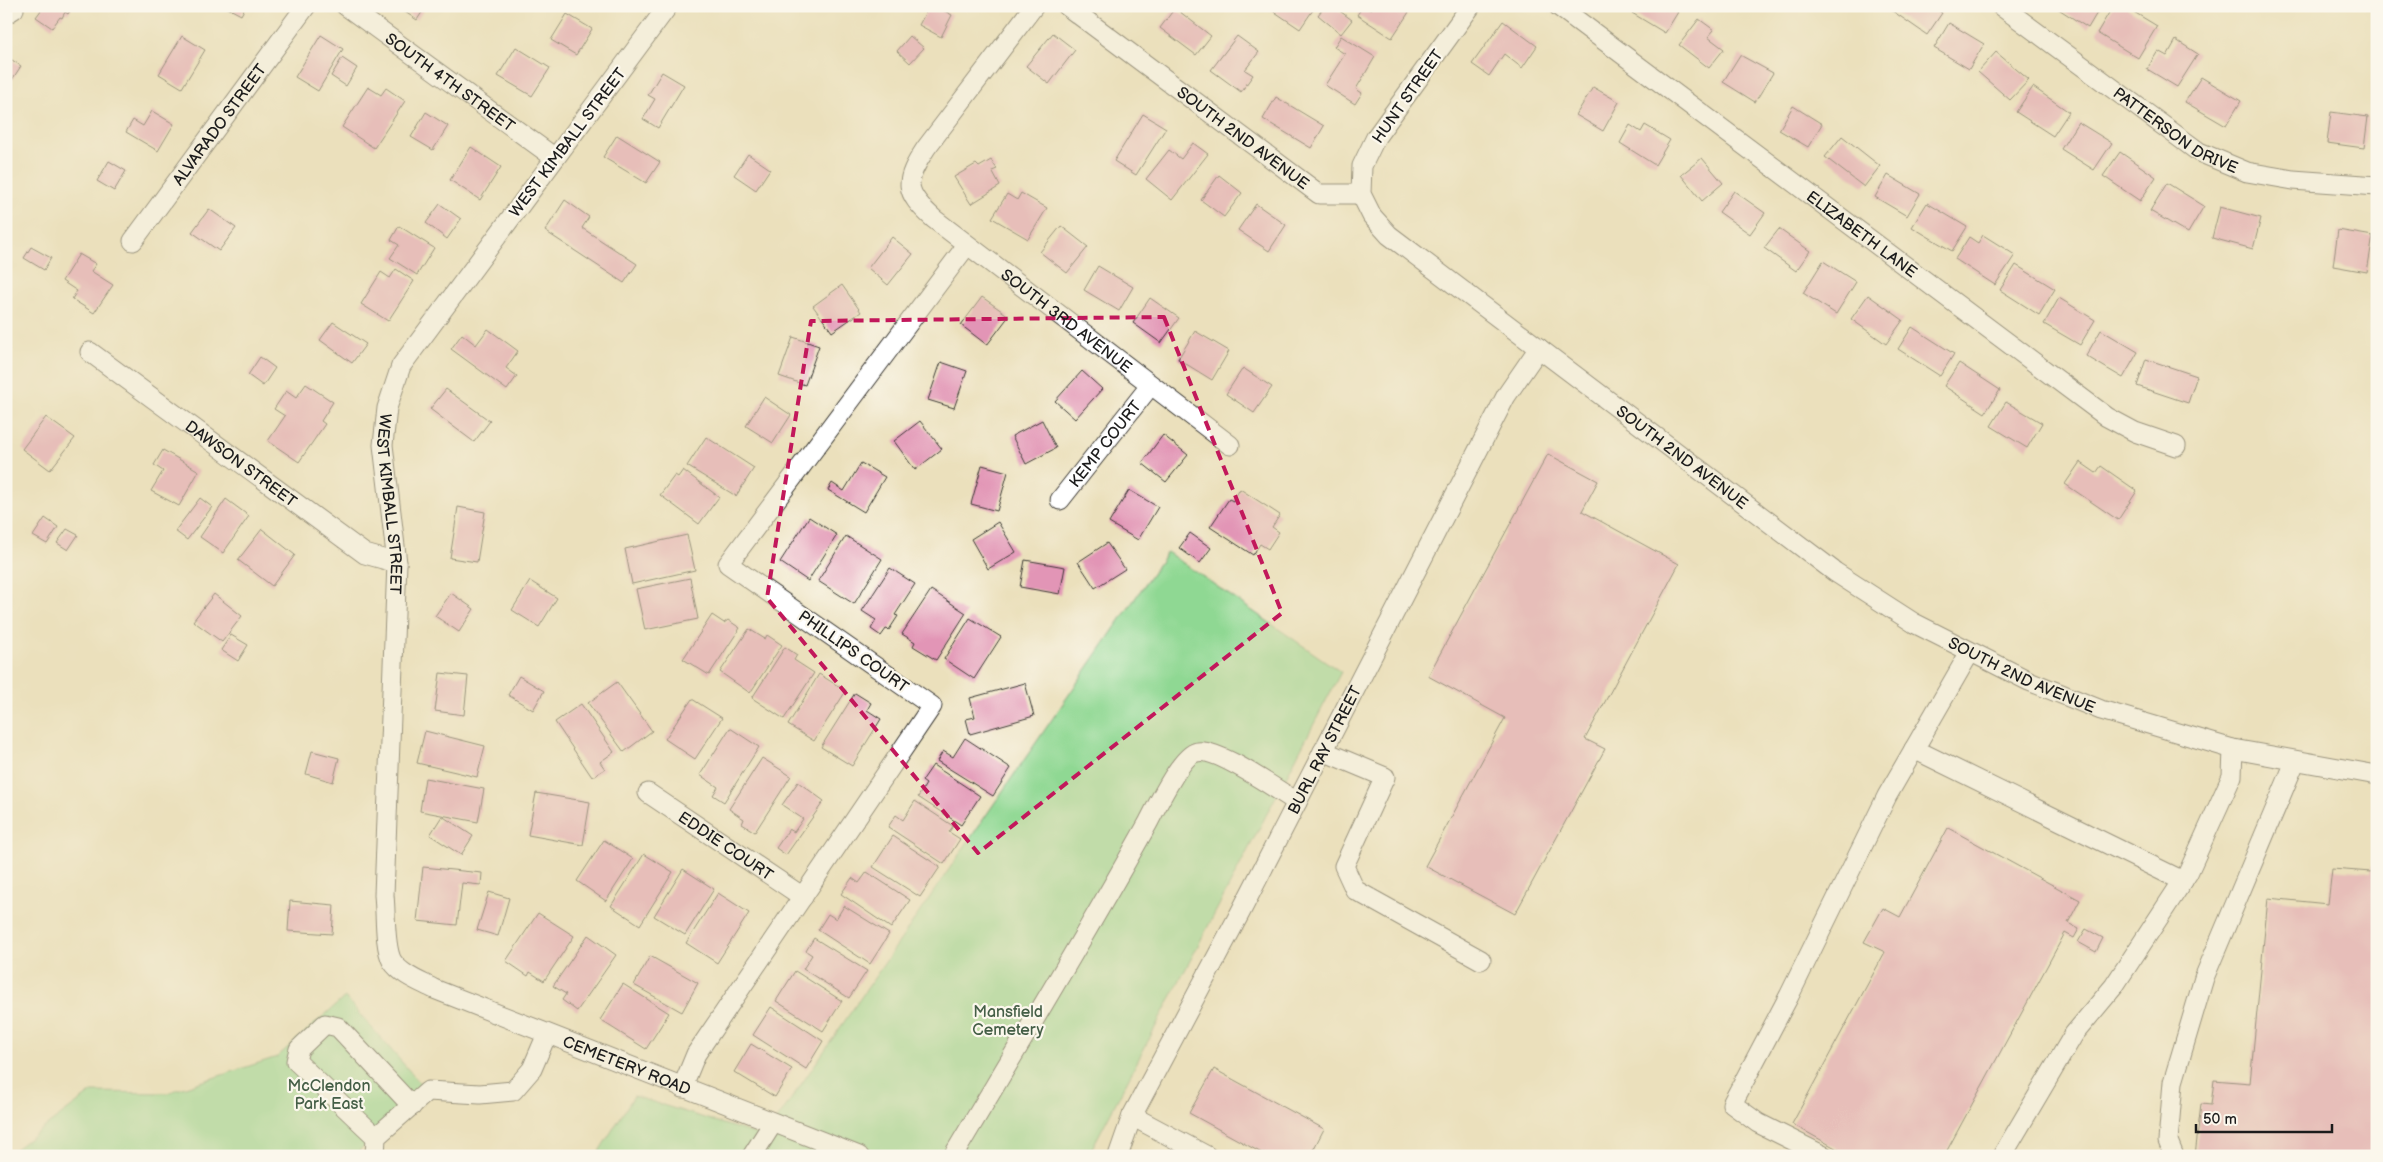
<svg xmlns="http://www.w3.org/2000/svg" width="2383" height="1162" font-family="'Balsamiq Sans',sans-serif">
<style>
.green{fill:#8fd893;stroke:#567a58}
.building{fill:#e295b6}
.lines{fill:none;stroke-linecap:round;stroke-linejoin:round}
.minor-casing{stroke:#3b3934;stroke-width:21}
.minor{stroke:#fff;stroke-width:19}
.marked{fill:none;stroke:#c2185b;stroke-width:4;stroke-dasharray:10 6;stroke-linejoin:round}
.labels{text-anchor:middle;stroke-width:4.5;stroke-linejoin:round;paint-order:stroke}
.street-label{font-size:16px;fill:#1c1c1c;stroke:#fbf7ec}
.park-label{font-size:16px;fill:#445e46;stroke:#fbf7ec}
</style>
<rect width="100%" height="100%" fill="#fbf7ec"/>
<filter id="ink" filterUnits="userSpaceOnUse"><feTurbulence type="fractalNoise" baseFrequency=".02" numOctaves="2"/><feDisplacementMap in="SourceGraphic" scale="10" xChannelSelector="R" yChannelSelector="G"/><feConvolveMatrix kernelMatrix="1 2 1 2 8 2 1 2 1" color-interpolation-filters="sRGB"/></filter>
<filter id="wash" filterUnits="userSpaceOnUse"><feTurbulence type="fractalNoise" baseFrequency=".0096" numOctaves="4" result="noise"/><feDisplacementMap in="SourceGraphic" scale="20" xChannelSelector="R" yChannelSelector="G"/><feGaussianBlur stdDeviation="1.12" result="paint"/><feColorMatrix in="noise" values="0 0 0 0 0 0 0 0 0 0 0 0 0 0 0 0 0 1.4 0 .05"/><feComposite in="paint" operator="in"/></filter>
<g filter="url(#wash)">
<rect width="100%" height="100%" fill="#ebe0bc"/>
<g class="green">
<polygon points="1167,552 1341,672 1088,1156 596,1156 634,1096 765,1137"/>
<polygon points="345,997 427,1091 353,1156 6,1156 92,1092 167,1093 277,1057"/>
</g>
<g id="blocks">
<g class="building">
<polygon points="38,6 73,6 68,14 65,12 62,18 60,17 52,28 36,17 42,9"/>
<polygon points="180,6 190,6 186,11"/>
<polygon points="224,6 246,6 241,15"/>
<polygon points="396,6 426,6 417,20"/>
<polygon points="929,6 935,6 952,15 941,37 919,25"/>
<polygon points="1266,6 1313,6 1315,7 1300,29"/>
<polygon points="1325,6 1333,6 1352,20 1341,34 1318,15"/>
<polygon points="1363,6 1371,10 1373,6 1413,6 1392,38 1357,15"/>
<polygon points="1636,6 1668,6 1678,12 1665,33 1632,13"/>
<polygon points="1894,6 1932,6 1942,13 1927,35 1891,10"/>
<polygon points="2059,6 2101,6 2088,28 2057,8"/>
<polygon points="2113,6 2124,6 2157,26 2138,58 2097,33"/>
<polygon points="1175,8 1211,36 1196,55 1160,28"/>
<polygon points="567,14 592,29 576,55 551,40"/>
<polygon points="1699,19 1714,30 1708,37 1724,49 1709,68 1679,45"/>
<polygon points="1503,21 1537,46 1522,68 1504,54 1489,76 1472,64"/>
<polygon points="1949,23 1984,44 1969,69 1934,48"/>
<polygon points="1053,33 1075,50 1049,84 1026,66"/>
<polygon points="321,35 343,49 318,91 295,77"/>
<polygon points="182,36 205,50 182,88 159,74"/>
<polygon points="910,36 924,48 910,63 897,51"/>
<polygon points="1237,36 1259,52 1245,70 1253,75 1241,92 1211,70"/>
<polygon points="1341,36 1375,57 1356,89 1362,93 1355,104 1325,85 1345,54 1334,47"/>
<polygon points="2176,40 2198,54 2177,87 2147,69 2158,51 2167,56"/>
<polygon points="516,47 550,68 532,96 498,76"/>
<polygon points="1996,52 2029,80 2010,100 1978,72"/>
<polygon points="1740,55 1773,73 1755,102 1723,82"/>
<polygon points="6,56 21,66 6,89"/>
<polygon points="342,58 357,68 346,86 331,76"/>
<polygon points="662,72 684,85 658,128 643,119 655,99 648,95"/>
<polygon points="2201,77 2241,101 2226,126 2185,102"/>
<polygon points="368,87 381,95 386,88 405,101 374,148 342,127"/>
<polygon points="1593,87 1619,102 1603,131 1576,115"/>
<polygon points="2033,87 2069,112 2053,136 2016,112"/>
<polygon points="1276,97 1324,126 1311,148 1263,119"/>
<polygon points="1793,106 1822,124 1808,147 1779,130"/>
<polygon points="152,111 174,124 158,151 126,132 133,120 143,126"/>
<polygon points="426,112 448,126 433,150 411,137"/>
<polygon points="2331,112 2368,117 2364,148 2327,143"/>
<polygon points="1143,114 1166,128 1136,175 1114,161"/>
<polygon points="2078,122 2112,143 2094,170 2061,149"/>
<polygon points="1630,125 1641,132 1645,125 1670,140 1655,165 1620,143"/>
<polygon points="617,135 660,162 646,183 603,157"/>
<polygon points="1842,136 1880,166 1864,187 1825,157"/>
<polygon points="1193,143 1208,154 1172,200 1146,179 1169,150 1181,159"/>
<polygon points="471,147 501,167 480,200 450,180"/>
<polygon points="2120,152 2156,177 2140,201 2103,176"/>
<polygon points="748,154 770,169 756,190 734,175"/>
<polygon points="1702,158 1723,183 1702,201 1681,175"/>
<polygon points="991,160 997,169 992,171 1000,186 971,204 954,177 976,164 979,167"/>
<polygon points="109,161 126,171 114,191 97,181"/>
<polygon points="1219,175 1242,193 1224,217 1201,200"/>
<polygon points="1888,175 1920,194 1907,216 1875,197"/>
<polygon points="2167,183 2204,206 2188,233 2150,211"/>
<polygon points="1734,191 1765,213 1750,234 1719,212"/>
<polygon points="1021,193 1047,208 1028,239 992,218 1007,194 1017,200"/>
<polygon points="565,200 589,217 582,228 637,264 624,283 545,231"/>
<polygon points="1927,203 1967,227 1952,251 1912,227"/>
<polygon points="440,204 461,219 447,239 426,223"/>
<polygon points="1256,204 1286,225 1269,251 1238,230"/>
<polygon points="2220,207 2261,218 2253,249 2212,238"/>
<polygon points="209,209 236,228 219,251 192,232"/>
<polygon points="399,226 434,248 417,275 390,258 399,245 391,240"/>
<polygon points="1061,226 1088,247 1067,273 1040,252"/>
<polygon points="1779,229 1810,251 1796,271 1764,248"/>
<polygon points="2338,230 2373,236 2367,272 2333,266"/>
<polygon points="1983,235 2015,255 1995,285 1955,259 1969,237 1978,243"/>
<polygon points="892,237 913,254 888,285 868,268"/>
<polygon points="31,247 51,258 44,270 24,258"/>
<polygon points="79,254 96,264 91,271 113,285 94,313 72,299 77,291 62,281"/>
<polygon points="1823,261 1856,282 1836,314 1803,293"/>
<polygon points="2016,265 2055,289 2039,315 2000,290"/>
<polygon points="1098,266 1133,287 1119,311 1084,290"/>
<polygon points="396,269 414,281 388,321 361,304 381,272 390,278"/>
<polygon points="842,285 861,312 832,332 813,306"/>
<polygon points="1868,295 1903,320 1886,344 1851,319"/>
<polygon points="982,297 1009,316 987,345 961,325"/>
<polygon points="1150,298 1179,318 1161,343 1133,323"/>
<polygon points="2059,298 2095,320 2080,345 2044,324"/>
<polygon points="333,322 366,344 352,363 320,340"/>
<polygon points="1912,327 1954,354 1940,376 1898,349"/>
<polygon points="488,329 518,351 506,368 517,376 507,390 451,349 462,334 476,345"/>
<polygon points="2101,330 2138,352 2123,378 2086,356"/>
<polygon points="1195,331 1229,351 1212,380 1178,359"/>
<polygon points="793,337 819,346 805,385 779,376"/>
<polygon points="260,357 275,368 263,386 248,375"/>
<polygon points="2146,359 2197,376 2188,403 2137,386"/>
<polygon points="941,362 967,371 954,408 928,400"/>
<polygon points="1959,363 2000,390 1985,413 1944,386"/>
<polygon points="1243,368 1272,387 1254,413 1226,394"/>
<polygon points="1082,371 1102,389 1075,419 1055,401"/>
<polygon points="306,384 333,402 321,421 325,424 299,462 268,441 285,416 274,409 286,391 296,398"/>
<polygon points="446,389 490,421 474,442 430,409"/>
<polygon points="764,397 791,415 773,443 746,426"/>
<polygon points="2006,402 2042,423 2027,448 1991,426"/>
<polygon points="46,417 75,438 50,470 22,449"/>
<polygon points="1042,420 1056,448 1026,464 1012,436"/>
<polygon points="920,421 942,449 915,470 894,441"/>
<polygon points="1163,435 1188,455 1166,482 1142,463"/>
<polygon points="706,437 754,468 736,496 687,466"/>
<polygon points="163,450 199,471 179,506 151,491 163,471 154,465"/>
<polygon points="1548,454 1598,481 1582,511 1679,564 1585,739 1605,749 1515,914 1425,866 1505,718 1428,676"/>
<polygon points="2080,462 2096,473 2101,466 2137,491 2118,520 2065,484"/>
<polygon points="861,463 885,477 864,512 828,490 832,483 844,491"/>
<polygon points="982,465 1008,472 997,511 971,504"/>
<polygon points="683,470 719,497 699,524 660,495 675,475 678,477"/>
<polygon points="1240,489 1280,515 1272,527 1279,532 1268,549 1260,544 1253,555 1210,527 1229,499 1233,501"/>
<polygon points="1129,490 1158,507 1138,540 1109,523"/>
<polygon points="200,498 212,507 187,540 175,531"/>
<polygon points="226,499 249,516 223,553 200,537"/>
<polygon points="458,507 485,512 477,562 450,558"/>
<polygon points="809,517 837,535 808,581 780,562"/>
<polygon points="45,518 58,527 47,544 33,536"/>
<polygon points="998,522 1016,552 988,569 971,539"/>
<polygon points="67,529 78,535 68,550 57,543"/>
<polygon points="262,529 295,555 272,586 238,560"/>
<polygon points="1190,533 1211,548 1200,563 1179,548"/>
<polygon points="687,535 695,570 632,584 625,549"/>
<polygon points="846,536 882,559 854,604 818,581"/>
<polygon points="1107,543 1125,569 1095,588 1078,562"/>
<polygon points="1025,560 1065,567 1060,594 1020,587"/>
<polygon points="890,568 915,584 895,615 898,616 889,630 886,629 881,636 871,629 876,620 862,611"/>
<polygon points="690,578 698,619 645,630 636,589"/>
<polygon points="530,581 557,598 539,627 512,610"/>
<polygon points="931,590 966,613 936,660 913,646 915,642 902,634"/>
<polygon points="451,593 474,609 459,632 435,616"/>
<polygon points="214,594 242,616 222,642 193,621"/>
<polygon points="712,615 724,623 728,620 740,628 709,675 683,659"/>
<polygon points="970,618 1001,637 974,679 944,659"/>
<polygon points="749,629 765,639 767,635 782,645 750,693 720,672"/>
<polygon points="231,635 248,645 238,661 221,650"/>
<polygon points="785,647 797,655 794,660 814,673 784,719 752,698"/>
<polygon points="440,673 468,676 464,715 435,711"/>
<polygon points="819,674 846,691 814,741 788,725"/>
<polygon points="519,676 544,691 533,710 508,695"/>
<polygon points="617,682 652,731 624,752 588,703"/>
<polygon points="1025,683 1034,716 970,734 966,719 975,717 970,698"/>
<polygon points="855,693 871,703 867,710 881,719 852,766 821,747"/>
<polygon points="692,699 722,718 695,759 665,739"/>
<polygon points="581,704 614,752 600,762 605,769 592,777 555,722"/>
<polygon points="730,728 759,747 724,802 713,795 718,787 700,775"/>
<polygon points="425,731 485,746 477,777 417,763"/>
<polygon points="965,738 1011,768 993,796 937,761 943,751 953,757"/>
<polygon points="312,751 339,758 333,782 306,774"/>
<polygon points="762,758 791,776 755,832 742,824 744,819 729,809"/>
<polygon points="933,765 980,796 961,825 918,797 926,784 922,781"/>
<polygon points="425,778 484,789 478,822 420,811"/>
<polygon points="798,782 824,801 786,855 776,848 789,829 794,832 803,819 782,805"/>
<polygon points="536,793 590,802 583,845 528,835"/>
<polygon points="915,801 953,826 949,832 960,839 944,864 888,827 896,815 903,820"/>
<polygon points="442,816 473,836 461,855 430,835"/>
<polygon points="1948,828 2080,900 2068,923 2079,929 2074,938 2065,933 1944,1156 1850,1156 1792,1124 1885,952 1864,942 1883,908 1900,917"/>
<polygon points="893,836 940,867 920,897 873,867"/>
<polygon points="604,840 633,859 606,901 577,881"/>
<polygon points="644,854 673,872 640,925 611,906"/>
<polygon points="2372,865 2377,866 2377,1156 2195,1156 2201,1104 2211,1105 2214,1080 2250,1083 2268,898 2328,904 2332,869 2371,872"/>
<polygon points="423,867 482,873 481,885 462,883 457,925 417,921"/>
<polygon points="683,869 714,889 685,935 654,916"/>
<polygon points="867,872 910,900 891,928 841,894 852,878 859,883"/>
<polygon points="489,892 509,898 498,936 477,930"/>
<polygon points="718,893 749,913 717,963 686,943"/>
<polygon points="290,901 334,905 332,934 288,931"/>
<polygon points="844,906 889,934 870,964 818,930 828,914 836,919"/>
<polygon points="538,913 574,936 544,981 530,972 528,976 506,961"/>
<polygon points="2086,929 2103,938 2096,952 2078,942"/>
<polygon points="588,935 616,955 577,1011 562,1000 566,994 553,986"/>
<polygon points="814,938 867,971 849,998 803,969 812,955 806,951"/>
<polygon points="650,956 698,983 682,1012 634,985"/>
<polygon points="795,971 842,1001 823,1031 776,1001"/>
<polygon points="623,984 669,1013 646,1049 600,1020"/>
<polygon points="771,1007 823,1041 806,1069 753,1035"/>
<polygon points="751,1044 792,1069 775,1097 734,1072"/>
<polygon points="1214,1069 1324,1129 1310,1156 1267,1156 1189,1113"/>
</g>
</g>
</g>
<g filter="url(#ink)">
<use href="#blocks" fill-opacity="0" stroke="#3b3934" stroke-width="1"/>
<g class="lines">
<defs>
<g id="minor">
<path id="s1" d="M346,6l209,152"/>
<path id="s2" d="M668,6l-267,360 -14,42 -4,37 14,118 -13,332c2,18 0,51 8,66 9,14 29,21 42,28l425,167"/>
<path id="s3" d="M1034,6l-108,142c-22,34 -23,43 8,71l296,226"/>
<path id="s4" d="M1067,6l252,188h42"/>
<path id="s5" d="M1471,6l-95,131 -14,29 -1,28 11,22 17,19 446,337 79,51 115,58 72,29 132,39 144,26"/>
<path id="s6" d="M1558,6l549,411 28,15 41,14"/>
<path id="s7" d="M2001,6l198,146 48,20 46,8 84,6"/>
<polyline points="6,14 14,9"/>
<path id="s8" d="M133,241l173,-235"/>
<path id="s9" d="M90,352l275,202 32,9"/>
<path id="s10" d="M1060,500l90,-114"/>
<polyline points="1914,749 2183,881"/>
<polyline points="1323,751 1385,777 1344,866 1355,890 1481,960"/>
<path id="s11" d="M648,793l155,104"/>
<polyline points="682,1088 696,1054 932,706 728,564 967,245"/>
<polyline points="1132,1116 1207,1156"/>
<polyline points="376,1137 296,1061 299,1049 325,1024 338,1027 412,1106"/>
<polyline points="375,1156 376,1137 428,1091 480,1094 513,1091 532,1069 547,1034"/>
<polyline points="752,1156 773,1123"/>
<path d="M953,1156c66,-111 133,-221 195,-333 8,-15 33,-68 49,-71 20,-5 80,38 100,50"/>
<path id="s12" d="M1118,1156l14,-40 108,-203 266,-517 33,-48"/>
<polyline points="1824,1156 1758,1123 1732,1104 1789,996 1887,796 1970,652"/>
<polyline points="2002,1156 2074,1034 2114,986 2188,873 2232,776 2233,749"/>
<polyline points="2174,1156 2168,1141 2173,1082 2204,978 2295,762"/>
</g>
</defs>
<use href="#minor" class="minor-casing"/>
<use href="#minor" class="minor"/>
</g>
</g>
<path d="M0 0H2383V1162H0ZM1164,317l118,296 -304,240 -211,-255 44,-277z" fill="#ebe0bc" fill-opacity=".55" fill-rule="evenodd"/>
<path class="marked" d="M1164,317l118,296 -304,240 -211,-255 44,-277z"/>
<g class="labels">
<g class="street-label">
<text dy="6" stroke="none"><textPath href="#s1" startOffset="129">SOUTH 4TH STREET</textPath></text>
<text transform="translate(1407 96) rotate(-55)" y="6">HUNT STREET</text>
<text dy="6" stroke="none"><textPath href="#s8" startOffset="145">ALVARADO STREET</textPath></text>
<text dy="6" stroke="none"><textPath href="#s7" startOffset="215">PATTERSON DRIVE</textPath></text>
<text dy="6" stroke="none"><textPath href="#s4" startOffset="220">SOUTH 2ND AVENUE</textPath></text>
<text transform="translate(567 142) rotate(-53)" y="6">WEST KIMBALL STREET</text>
<text dy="6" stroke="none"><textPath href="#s6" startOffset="380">ELIZABETH LANE</textPath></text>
<text dy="6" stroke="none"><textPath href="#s3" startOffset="429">SOUTH 3RD AVENUE</textPath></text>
<text dy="6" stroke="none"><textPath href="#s10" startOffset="72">KEMP COURT</textPath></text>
<text dy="6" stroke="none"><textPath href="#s5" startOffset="640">SOUTH 2ND AVENUE</textPath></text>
<text dy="6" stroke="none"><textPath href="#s9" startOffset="188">DAWSON STREET</textPath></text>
<text dy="6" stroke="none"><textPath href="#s2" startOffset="589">WEST KIMBALL STREET</textPath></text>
<text transform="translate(854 651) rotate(35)" y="6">PHILLIPS COURT</text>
<text dy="6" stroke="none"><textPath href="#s5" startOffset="1045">SOUTH 2ND AVENUE</textPath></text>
<text dy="6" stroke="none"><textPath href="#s12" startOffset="456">BURL RAY STREET</textPath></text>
<text dy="6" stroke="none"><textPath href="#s11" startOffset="94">EDDIE COURT</textPath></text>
<text dy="6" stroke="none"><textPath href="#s2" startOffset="1306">CEMETERY ROAD</textPath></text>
</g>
<g class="park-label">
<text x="1008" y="1017">Mansfield<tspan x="1008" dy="18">Cemetery</tspan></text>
<text x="329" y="1091">McClendon<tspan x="329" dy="18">Park East</tspan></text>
</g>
</g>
<rect width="2383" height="1162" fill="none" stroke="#fbf7ec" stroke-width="25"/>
<path d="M2196 1124v8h136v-8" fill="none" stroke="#1c1c1c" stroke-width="2.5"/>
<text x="2203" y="1124" font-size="15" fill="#1c1c1c" stroke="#fbf7ec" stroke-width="4" paint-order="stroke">50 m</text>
</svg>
